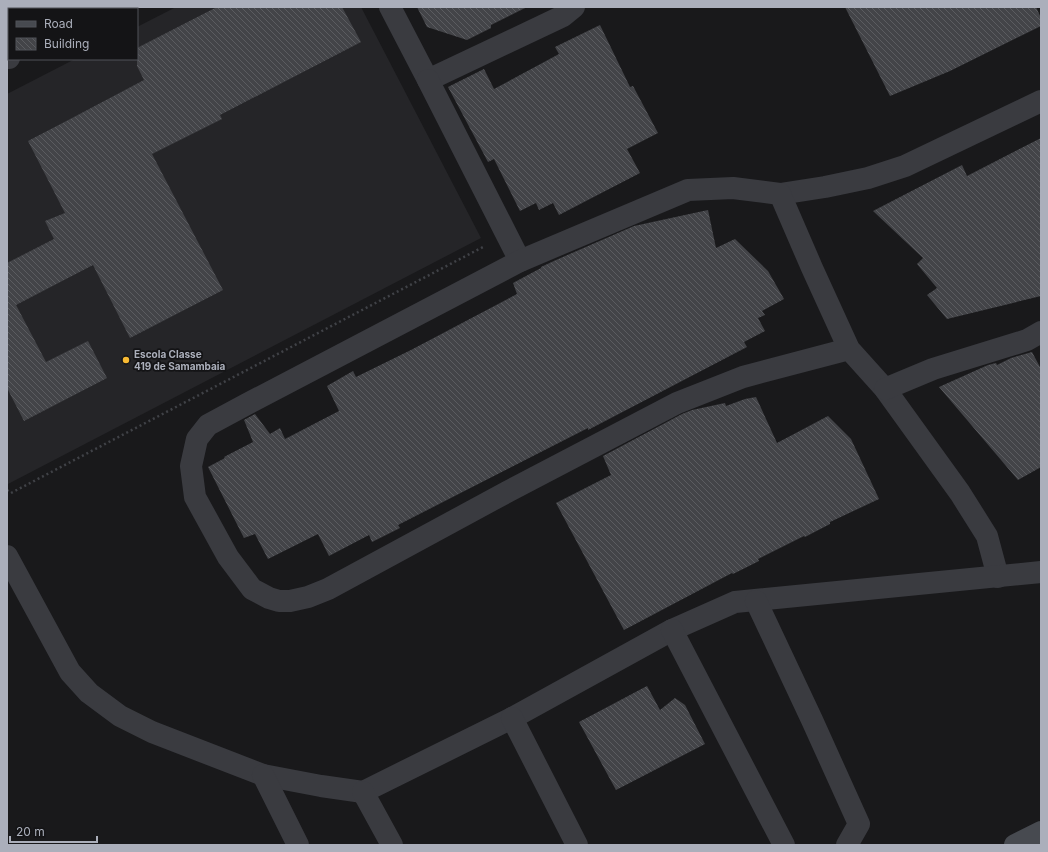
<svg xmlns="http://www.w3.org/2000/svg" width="1048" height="852" font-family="Inter,sans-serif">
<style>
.built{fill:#252528}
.building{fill:url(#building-back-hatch)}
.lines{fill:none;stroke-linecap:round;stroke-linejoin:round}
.path{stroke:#404247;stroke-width:2.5;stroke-dasharray:2 3;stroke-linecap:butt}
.street{stroke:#3a3b40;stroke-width:22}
.secondary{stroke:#474a50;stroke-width:22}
.poi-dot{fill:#f8ba33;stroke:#141416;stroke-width:1.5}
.labels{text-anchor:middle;stroke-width:3.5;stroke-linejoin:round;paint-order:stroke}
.poi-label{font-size:10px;font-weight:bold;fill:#abafbb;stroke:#141416;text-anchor:start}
</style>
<defs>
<pattern id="building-back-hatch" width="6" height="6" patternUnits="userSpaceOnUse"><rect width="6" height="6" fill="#434448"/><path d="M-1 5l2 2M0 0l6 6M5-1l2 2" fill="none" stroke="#5b5c60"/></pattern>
</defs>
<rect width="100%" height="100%" fill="#19191b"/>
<polygon class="built" points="176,7 361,7 481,238 8,484 7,94 75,59 137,59 137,27"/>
<g class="building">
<polygon points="217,7 342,7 361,42 220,115 222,119 152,154 223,290 130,338 93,265 16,305 46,362 88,341 107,378 24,421 7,388 7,263 54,239 45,221 65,213 28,141 74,117 144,80 137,66 137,48"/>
<polygon points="417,7 527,7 491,25 491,28 467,40 427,27"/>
<polygon points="845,7 1036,7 1041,18 1041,26 950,71 890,96"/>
<polygon points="600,25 630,87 633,86 658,133 627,149 640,173 559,215 553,203 539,210 536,203 520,211 494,159 488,162 448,87 484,69 494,89 559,54 555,47"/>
<polygon points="1041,138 1041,296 947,319 927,295 937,288 917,264 923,258 873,211 962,165 967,176"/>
<polygon points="708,210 716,248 735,239 768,271 784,299 762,311 765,315 758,318 765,331 744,342 747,347 588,430 588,428 398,525 400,528 372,542 369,535 329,556 318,534 268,559 255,534 244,538 208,467 225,458 224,457 253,442 244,420 255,414 270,434 280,428 285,439 339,411 327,386 353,371 356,377 411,350 517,294 513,283 541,268 541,267 556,260 634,226"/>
<polygon points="1032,352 1041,369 1041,467 1018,480 939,387 988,365 996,363 997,365 1011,358"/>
<polygon points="756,397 777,443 828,416 851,439 879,499 830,522 830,524 805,537 804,536 758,559 759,561 733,574 732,573 624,630 556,503 611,475 603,456 682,414 692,410 725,403 726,406 745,399"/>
<polygon points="647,686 660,710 675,698 685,705 705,744 616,790 579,722"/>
</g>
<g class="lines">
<polyline class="path" points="7,490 11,493 483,247"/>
<g class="street">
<polyline points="390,7 428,80 563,16 574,7"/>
<polyline points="115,9 118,7"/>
<polyline points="7,58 9,58"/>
<polyline points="428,80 520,261"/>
<polyline points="780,194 825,187 868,178 905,166 1041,101"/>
<polyline points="849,349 743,377 677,403 507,492 328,589 308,597 290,601 279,601 269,598 252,589 228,557 195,497 191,466 197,439 208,425 247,404 520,261 688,190 733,188 780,194 812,268 849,349 885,389 960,493 987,536 998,577"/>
<polyline points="885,389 933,369 1027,340 1041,332"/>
<polyline points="7,556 70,672 89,693 120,716 152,732 263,775 321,786 363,792 512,718 672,630 735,602 1041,572"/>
<polyline points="756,601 812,720 859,824 847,845"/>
<polyline points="672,630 784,845"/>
<polyline points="512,718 577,845"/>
<polyline points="263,775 298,845"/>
<polyline points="363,792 392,845"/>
</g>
<polyline class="secondary" points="1015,845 1041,832"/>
</g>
<circle class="poi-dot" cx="126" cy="360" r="4"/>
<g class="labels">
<g class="poi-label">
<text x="134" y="358">Escola Classe<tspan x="134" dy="12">419 de Samambaia</tspan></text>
</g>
</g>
<rect width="1048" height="852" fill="none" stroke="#abafbb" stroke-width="16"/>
<rect x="8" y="8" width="130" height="52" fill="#141416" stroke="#505258"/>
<rect x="16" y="21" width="20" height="6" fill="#474a50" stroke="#505258"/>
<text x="44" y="28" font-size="12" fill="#abafbb">Road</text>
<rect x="16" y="38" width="20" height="12" fill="url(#building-back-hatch)" stroke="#505258"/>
<text x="44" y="48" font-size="12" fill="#abafbb">Building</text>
<path d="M10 836v6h87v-6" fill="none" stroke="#abafbb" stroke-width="2"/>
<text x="16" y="836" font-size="12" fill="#abafbb" stroke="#141416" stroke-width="3" paint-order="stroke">20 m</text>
</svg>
